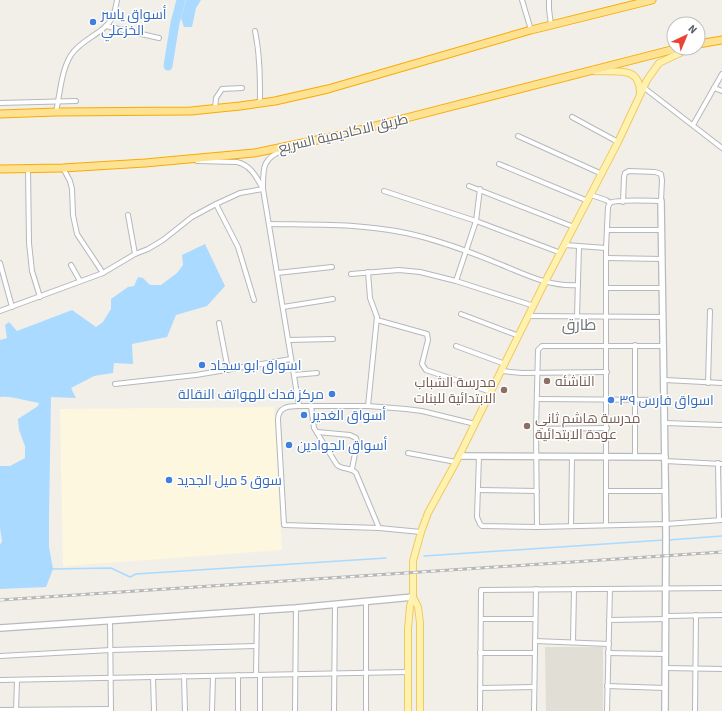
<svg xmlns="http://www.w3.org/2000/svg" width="722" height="711" font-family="'Source Sans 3',Cairo,sans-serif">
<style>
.commercial{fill:#fef7e0}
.education{fill:#e1ded6}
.water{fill:#aadaff}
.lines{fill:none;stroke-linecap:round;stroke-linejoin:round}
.stream{stroke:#aadaff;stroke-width:1.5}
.river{stroke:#aadaff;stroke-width:9}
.street-casing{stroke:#b5b8bc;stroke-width:6}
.secondary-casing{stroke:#b6babf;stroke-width:8}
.primary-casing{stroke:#f2c960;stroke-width:8}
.highway-casing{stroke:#f9ab00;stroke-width:9}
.street{stroke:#fff;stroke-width:4}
.secondary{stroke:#fff;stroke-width:5.5}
.primary{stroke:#fff2af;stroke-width:6}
.highway{stroke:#fde293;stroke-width:7}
.rail-casing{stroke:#b6b7b8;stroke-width:3}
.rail{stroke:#fff;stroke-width:1.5;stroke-dasharray:4.5;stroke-linecap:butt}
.shop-dot{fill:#3f7fe0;stroke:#fff;stroke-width:1.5}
.education-dot{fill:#8d6e63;stroke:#fff;stroke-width:1.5}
.labels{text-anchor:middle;stroke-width:3;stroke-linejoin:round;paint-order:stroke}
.shop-label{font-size:14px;fill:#366cbe;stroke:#fff;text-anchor:start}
.street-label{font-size:14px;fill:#5f6368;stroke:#fff}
.education-label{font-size:14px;fill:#785e54;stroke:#fff;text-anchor:start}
.quarter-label{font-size:16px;fill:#70757a;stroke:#fff}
</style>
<rect width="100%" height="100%" fill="#f1efe8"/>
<polygon class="commercial" points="274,407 282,550 63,566 60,409"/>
<polygon class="education" points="545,647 603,647 603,711 546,711"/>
<g class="water">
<polygon points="186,0 201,0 196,8 192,27 184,27 181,18"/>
<path d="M205,244l20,42 -18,20 -31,9 -9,22 -35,7 1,20 -19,-1 -1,10 -19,3 -23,12 5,10 -25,-1 -2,120v30l4,22 -7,18 -46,2v-44l2,-4 -2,-13v-62h10l15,-8v-12l-6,-16 -1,-11 20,-13 1,-3c-13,-2 -26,-7 -39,-6v-57l7,-2 -2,-13 4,-3 8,9 55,-21 24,17 7,-5 8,-13v-10l17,-12 6,-1 4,-9 5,1 7,7h11l16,-12 6,-8 -1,-10z"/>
</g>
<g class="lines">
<g class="stream">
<polyline points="668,540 722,536"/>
<polyline points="424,556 664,540"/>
<polyline points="53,569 111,568 130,577 136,574 386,558"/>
</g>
<polyline class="river" points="168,66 175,23 181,0"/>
<defs>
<g id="street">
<polyline points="522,0 531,30"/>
<polyline points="549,0 549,9 551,25"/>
<polyline points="106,26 159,38"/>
<path d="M255,31c5,24 5,48 5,72"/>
<polyline points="643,87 722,148"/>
<polyline points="714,88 722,91"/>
<polyline points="0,103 76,101"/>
<polyline points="215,109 216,98 222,89 242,88"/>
<path d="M56,112c4,-18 5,-41 15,-57 11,-17 33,-21 41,-37 3,-6 4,-12 5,-18"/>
<polyline points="572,117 618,142"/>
<polyline points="693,125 722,74"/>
<polyline points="518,136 602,174"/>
<path d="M284,150c-22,8 -21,18 -21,39l36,217"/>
<path d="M197,161l40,1c13,3 19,14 25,25"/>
<polyline points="499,164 588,201"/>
<polyline points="28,168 29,243 32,271 40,297"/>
<polyline points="63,168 70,181 72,189 73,215 77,234 103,273"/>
<polyline points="469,186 574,227"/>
<polyline points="384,191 476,221 561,253"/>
<polyline points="591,195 606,200 610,203"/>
<polyline points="216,204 238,247 254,300"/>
<polyline points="128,215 135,254"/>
<path d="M269,224c51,1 104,-1 154,13 25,7 50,16 74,26 28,11 51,24 81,22"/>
<polyline points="607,230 662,230"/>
<polyline points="565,245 606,248"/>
<polyline points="607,258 662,259"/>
<polyline points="0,263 12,307"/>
<polyline points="71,265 80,281"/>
<polyline points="277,273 332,267"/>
<polyline points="351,274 399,270 420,272 456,281 534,306"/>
<polyline points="456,281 476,221 480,189"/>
<polyline points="607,288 663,288"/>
<polyline points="283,307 333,299"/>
<polyline points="0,311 103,273 135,254 148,249 163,240 192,217 216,204 240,193 263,189"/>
<polyline points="461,314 519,336"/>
<polyline points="528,316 663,317"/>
<polyline points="577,316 579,247"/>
<polyline points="377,320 427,334 428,340 422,364 426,370 491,392"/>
<polyline points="219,323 228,370"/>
<polyline points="288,340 333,339"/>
<polyline points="456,346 505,364"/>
<polyline points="501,371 522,373 607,372"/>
<polyline points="294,375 317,373"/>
<polyline points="665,380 722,383"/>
<polyline points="708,383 710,311"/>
<polyline points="115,384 196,375 291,359"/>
<polyline points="537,399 664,400"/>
<path d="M311,406l3,22 23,37c6,5 14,2 19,8l23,55"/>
<polyline points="368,406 377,317 370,298 368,272"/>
<polyline points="665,423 722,425"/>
<polyline points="536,429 607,428"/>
<polyline points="317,432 350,435 356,438 357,443 352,469"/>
<polyline points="408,453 456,462"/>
<polyline points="479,456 477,517 480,524 482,526 537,527 666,524 722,520"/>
<polyline points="635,457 635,345"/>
<polyline points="665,461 722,464"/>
<polyline points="718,463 719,520"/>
<polyline points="478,490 537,491"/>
<polyline points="607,491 666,491"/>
<path d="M606,525v-277l2,-41 2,-4c6,-4 41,-2 51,-2l1,-21 -1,-6 -6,-2 -26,-1 -4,2 -1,4 -1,25"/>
<polyline points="571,526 572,457"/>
<polyline points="537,527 536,429 538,350 542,346 663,346"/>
<path d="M421,532l-42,-4 -95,-3 -6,-105c0,-13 10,-14 21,-14h69l38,3 16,2 53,13"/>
<polyline points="666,616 722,615"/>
<polyline points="481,619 535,619"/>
<polyline points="110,620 111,711"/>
<polyline points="609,620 666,619"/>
<polyline points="535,641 609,644"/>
<polyline points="573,642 574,589"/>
<polyline points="480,653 535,653"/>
<polyline points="608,653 665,654"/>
<polyline points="0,656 111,650 256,646"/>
<polyline points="665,668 722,669"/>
<polyline points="256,675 257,610"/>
<polyline points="184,676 185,711"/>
<polyline points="153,677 154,711"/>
<polyline points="0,680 408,672"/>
<polyline points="607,686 665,688"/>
<polyline points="480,688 534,687"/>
<polyline points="0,710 111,709"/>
<polyline points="16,711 17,680"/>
<polyline points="212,711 213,676"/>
<polyline points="238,711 238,675"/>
<polyline points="260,711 260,675"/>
<polyline points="295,711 296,608"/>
<polyline points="334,711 335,605"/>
<polyline points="366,711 366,602"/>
<polyline points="480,711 481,590 722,588"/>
<polyline points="534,711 536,589"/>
<polyline points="607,711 610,589"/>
<polyline points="695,711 696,615"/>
</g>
<g id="secondary">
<polyline points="661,201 666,536 665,711"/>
<polyline points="459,456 665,457"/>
<polyline points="0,628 296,608 413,597"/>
</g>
<g id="primary">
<path d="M594,71c20,2 46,-7 46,22"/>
<polyline points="413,597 418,607 420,623 420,711"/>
<polyline points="408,711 408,629 410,606 413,597 413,561 421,532 428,513 456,462 545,282 618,142 647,80 659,63 680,53 687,48"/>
</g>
<g id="highway">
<polyline points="698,44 722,40"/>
<polyline points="0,114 56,112 191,111 240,106 275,101 328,89 531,30 652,0"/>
<polyline points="0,169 63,168 145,163 254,153 336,136 679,48"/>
</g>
</defs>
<use href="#street" class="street-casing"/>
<use href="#secondary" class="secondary-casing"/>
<use href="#primary" class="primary-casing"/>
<use href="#highway" class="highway-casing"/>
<use href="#street" class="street"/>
<use href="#secondary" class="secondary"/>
<use href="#primary" class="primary"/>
<use href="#highway" class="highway"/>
<defs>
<polyline id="rail" points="0,600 722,552"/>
</defs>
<use href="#rail" class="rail-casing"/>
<use href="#rail" class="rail"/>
</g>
<g class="shop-dot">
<circle cx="93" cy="22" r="4"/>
<circle cx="202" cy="365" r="4"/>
<circle cx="332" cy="394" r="4"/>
<circle cx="611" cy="400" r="4"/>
<circle cx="304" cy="415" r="4"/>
<circle cx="289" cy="445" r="4"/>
<circle cx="169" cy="480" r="4"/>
</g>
<g class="education-dot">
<circle cx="547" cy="381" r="4"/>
<circle cx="504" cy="390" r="4"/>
<circle cx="527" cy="426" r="4"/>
</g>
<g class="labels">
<g class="shop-label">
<text x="101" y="19">أسواق ياسر<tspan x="101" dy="16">الخزعلي</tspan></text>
<text x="210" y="370">اسواق ابو سجاد</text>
<text x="324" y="399" text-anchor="end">مركز فدك للهواتف النقالة</text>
<text x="619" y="405">اسواق فارس ٣٩</text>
<text x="312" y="420">أسواق الغدير</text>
<text x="297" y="450">أسواق الجوادين</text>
<text x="177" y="485">سوق 5 ميل الجديد</text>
</g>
<g class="street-label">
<text transform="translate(343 133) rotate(-13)" y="5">طريق الاكاديمية السريع</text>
</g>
<g class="education-label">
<text x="555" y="386">الناشئه</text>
<text x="496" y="387" text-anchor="end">مدرسة الشباب<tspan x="496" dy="16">الابتدائية للبنات</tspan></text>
<text x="535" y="423">مدرسة هاشم ثاني<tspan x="535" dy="16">عودة الابتدائية</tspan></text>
</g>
<g class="quarter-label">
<text x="579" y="330">طارق</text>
</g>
</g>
<g transform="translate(686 36) rotate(44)"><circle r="19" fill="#ffffff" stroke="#bfc1c3"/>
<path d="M0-3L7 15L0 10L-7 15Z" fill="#ea4335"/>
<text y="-6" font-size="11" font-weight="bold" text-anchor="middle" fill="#5f6368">N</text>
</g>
</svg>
